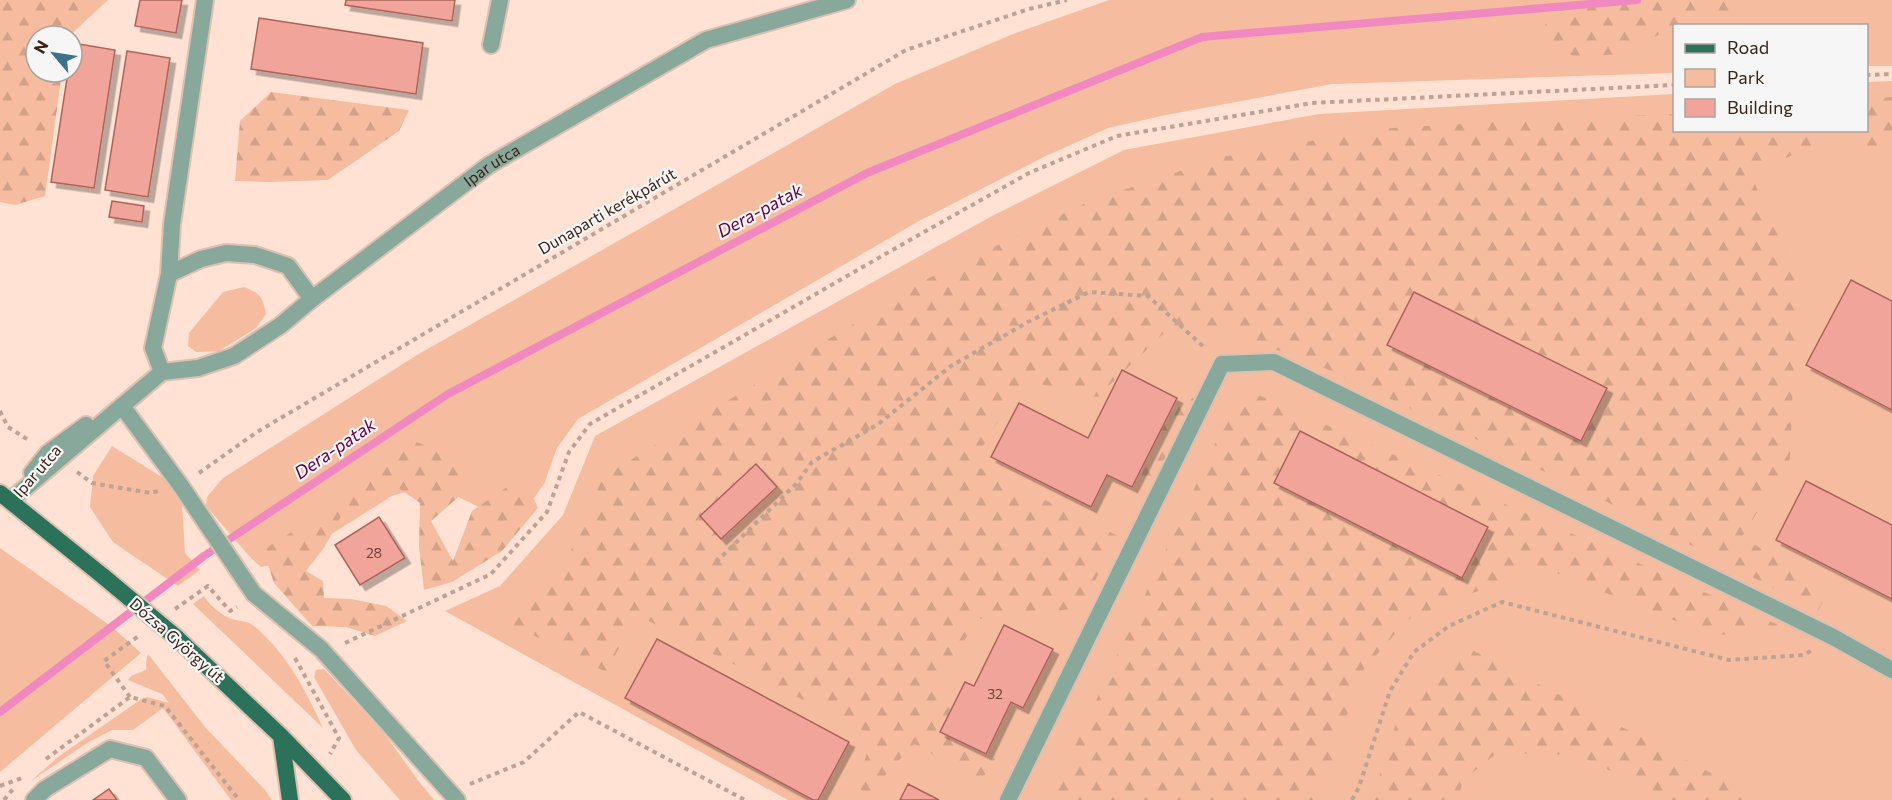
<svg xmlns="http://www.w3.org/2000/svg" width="1892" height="800" font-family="Commissioner,sans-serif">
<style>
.green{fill:#f5bc9f}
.forest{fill:url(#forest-firs)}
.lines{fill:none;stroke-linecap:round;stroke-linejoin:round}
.stream{stroke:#f188bf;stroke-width:8}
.building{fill:#f1a499;stroke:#ab645b;stroke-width:1.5;filter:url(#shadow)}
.service-casing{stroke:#dcc0b2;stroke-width:20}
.minor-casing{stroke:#dcc0b2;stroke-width:20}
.primary-casing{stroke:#dcc0b2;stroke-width:20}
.path{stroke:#bea294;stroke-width:4;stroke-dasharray:4.5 4.5;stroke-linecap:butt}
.service{stroke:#87a89b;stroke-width:16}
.minor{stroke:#87a89b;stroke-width:16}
.primary{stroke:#2c725b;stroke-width:16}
.primary-bridge-casing{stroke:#dcc0b2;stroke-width:20;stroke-linecap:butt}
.primary-bridge{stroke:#2c725b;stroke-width:16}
.labels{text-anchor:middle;stroke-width:4.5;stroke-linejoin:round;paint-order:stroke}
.number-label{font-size:14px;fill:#6a4336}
.street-label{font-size:16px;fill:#3d2315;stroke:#f6f6f6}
.water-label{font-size:18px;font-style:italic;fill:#620041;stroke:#f6f6f6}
</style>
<defs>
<pattern id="forest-firs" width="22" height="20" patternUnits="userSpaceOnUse" patternTransform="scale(1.5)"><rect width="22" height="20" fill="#f5bc9f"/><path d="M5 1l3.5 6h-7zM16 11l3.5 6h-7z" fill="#d3a188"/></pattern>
<filter id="shadow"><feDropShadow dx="5.5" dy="5.5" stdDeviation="0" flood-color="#0004"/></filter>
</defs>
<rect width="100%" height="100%" fill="#ffe2d4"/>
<!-- green -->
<path class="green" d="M1109 0H1892V66H1867L1866 26H1674V73L1332 84 1166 115 1108 128 1046 156 919 221 578 419 557 448 544 484 526 509 507 521 432 484 392 496 287 562 261 567 251 558 206 506 207 497 223 478 417 355 895 84 1013 34Z
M1892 81V800H788L445 611 500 586 563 515 595 436 992 216 1124 150 1319 114 1674 94V130H1866L1867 82Z
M244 287C261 294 262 296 266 314L256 328 219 351 196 352 188 346 189 333 223 292Z
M112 446 165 479 182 505 185 553 200 570 178 586 113 542 90 507 93 476Z
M0 548 112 627 141 653 0 772Z
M204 596C210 606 221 615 232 619 239 621 248 621 254 626 287 654 305 689 323 728L193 604Z
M148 654 205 727 265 790 272 800H231L163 708 133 730H112L87 743 31 781 58 757 140 700 147 697 169 703 162 694 128 680 131 676C155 666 142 675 148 654Z
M324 669 383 732 420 783 434 800H400L356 750 314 677 316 670Z"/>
<!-- forest -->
<path class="forest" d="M0 0H108L69 36H36V72H62L45 196 15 205 0 202Z
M1568 0H1739L1744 9 1686 21 1620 54 1576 57 1533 38Z
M271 92 409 110 399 131 328 180 269 182 235 181 240 121Z
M1892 97V144L1878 169 1842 131 1866 130 1867 99Z
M1674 114V130L1842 131 1751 175 1797 278 1790 458 1742 537 1829 590 1818 611 1588 492 1316 364 1215 327 1163 334 1097 397 1023 380 972 464 1118 536 1081 608 978 619 934 688 995 759 981 781 914 744 869 793 857 788 872 735 637 615 606 672 511 624 562 571 603 477 927 279 1088 202 1222 157 1377 129 1526 120Z
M1254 393 1783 627 1713 636 1539 566 1407 620 1360 674 1332 763 1313 800H1050L1233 405Z
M1193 398 1210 418 1185 452 1172 489 1146 488 1124 467 1149 405Z
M414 441 466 463 463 493 431 521 453 561 472 511 510 485 529 488 538 508 502 551 452 582 424 590 419 546 420 503 397 487 340 518 324 548 306 571 323 581 324 598 351 599 386 606 407 621 375 636 346 627 312 626 274 583 263 550 352 494 368 472Z
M1472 650 1764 800H1670L1578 755 1497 753 1463 780 1458 800H1372L1399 714 1435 667Z"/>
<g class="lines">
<!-- stream -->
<path class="stream" d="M0 712 204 556 448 394 867 173 1202 37 1637 0"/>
</g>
<!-- building -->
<path class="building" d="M140 0H182L176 33 135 26Z
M346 0H455L452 21 345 5Z
M259 18 423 43 416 94 251 69Z
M73 43 115 50 94 188 51 182 68 72H72Z
M127 51 170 58 148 197 105 190Z
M112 201 144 206 142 222 109 217Z
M1851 280 1892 301V410L1806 365Z
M1414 292 1607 388 1581 441 1387 345Z
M1122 370 1177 398 1132 487 1107 475 1091 507 991 457 1019 403 1088 438Z
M1300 431 1488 527 1462 578 1274 483Z
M756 464 777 487 721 539 700 516Z
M1806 481 1892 525V599L1776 540Z
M379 517 405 558 360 585 335 545Z
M1004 625 1053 649 1023 708 1011 702 986 754 940 732 965 682 974 686Z
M657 639 849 742 818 800H813L625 698Z
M908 784 939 800H900Z
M109 789 117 800H93Z"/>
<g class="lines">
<defs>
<g id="service">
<path d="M491 45 500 0"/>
<path d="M169 274 172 224 205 0"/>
<path id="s1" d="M312 299 489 165 706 40 847 0"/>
<path d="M122 406 181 486 254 594 321 649 457 800"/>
<path d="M34 800 45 789 110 749 146 758 178 800"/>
<path d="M1008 800 1222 364 1274 362 1833 637 1892 670"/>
</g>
<path id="minor" d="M32 473 48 453 86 425
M11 500 162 372 198 368 234 356 281 325 312 299 288 266 255 255 226 253 201 259 169 274 153 348 162 372"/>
<path id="primary" d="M0 493 104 577
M177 638 281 736 343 800
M281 736 290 800"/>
</defs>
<!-- service casing -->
<use href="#service" class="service-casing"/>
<!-- minor casing -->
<use href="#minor" class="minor-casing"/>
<!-- primary casing -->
<use href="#primary" class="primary-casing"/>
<!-- path -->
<path class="path" d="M1866 75 1892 74
M0 411 8 427 30 441
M77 472 92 483 151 493 158 491
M199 473 257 432 906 50 1029 9 1067 0
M716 562 796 484 812 462 877 425 951 366 1028 322 1089 292 1148 296 1206 349
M175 609 208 586 230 611 237 607
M345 643 491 574 547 512 569 452 590 424 908 241 1029 173 1117 136 1312 103 1674 85
M295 658 339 738 330 754
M130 697 104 661 140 635
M46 759 130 697 165 706 239 800
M470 784 524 762 579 712 745 800
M0 786 22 778
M4 800 14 788
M1352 800 1359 787 1390 691 1414 652 1449 626 1502 602 1729 660 1804 655 1812 650"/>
<!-- service -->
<use href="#service" class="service"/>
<!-- minor -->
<use href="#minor" class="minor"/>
<!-- primary -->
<use href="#primary" class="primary"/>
<defs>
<path id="primary-bridge" d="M104 577 177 638"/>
</defs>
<!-- primary-bridge casing -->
<use href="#primary-bridge" class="primary-bridge-casing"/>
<!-- primary-bridge -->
<use href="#primary-bridge" class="primary-bridge"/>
</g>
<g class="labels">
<!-- number labels -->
<g class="number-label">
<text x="374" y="558">28</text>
<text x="995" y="699">32</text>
</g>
<!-- street labels -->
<g class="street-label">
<text dy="6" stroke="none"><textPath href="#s1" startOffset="224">Ipar utca</textPath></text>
<text transform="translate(607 211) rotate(-30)" y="6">Dunaparti kerékpárút</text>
<text transform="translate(37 471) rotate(-49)" y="6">Ipar utca</text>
<text transform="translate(177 640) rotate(41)" y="6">Dózsa György út</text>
</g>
<!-- water labels -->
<g class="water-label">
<text transform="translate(760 211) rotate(-28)" y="6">Dera-patak</text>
<text transform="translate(335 449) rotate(-34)" y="6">Dera-patak</text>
</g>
</g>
<!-- legend -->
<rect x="1673" y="24" width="195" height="108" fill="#f6f6f6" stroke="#aca29c" stroke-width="1.5"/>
<rect x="1685" y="44" width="30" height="9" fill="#2c725b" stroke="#aca29c" stroke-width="1.5"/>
<text x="1727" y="54" font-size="18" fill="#3d2315">Road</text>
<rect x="1685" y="69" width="30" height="18" fill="#f5bc9f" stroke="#aca29c" stroke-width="1.5"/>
<text x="1727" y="84" font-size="18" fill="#3d2315">Park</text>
<rect x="1685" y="99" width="30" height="18" fill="#f1a499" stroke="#aca29c" stroke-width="1.5"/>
<text x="1727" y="114" font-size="18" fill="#3d2315">Building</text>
<!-- north arrow -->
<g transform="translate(54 54) rotate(299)"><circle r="28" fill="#f6f6f6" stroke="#aca29c" stroke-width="1.5"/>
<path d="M0-4.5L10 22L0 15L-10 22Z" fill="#38738b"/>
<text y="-9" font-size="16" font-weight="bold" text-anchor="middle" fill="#3d2315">N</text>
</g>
</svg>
